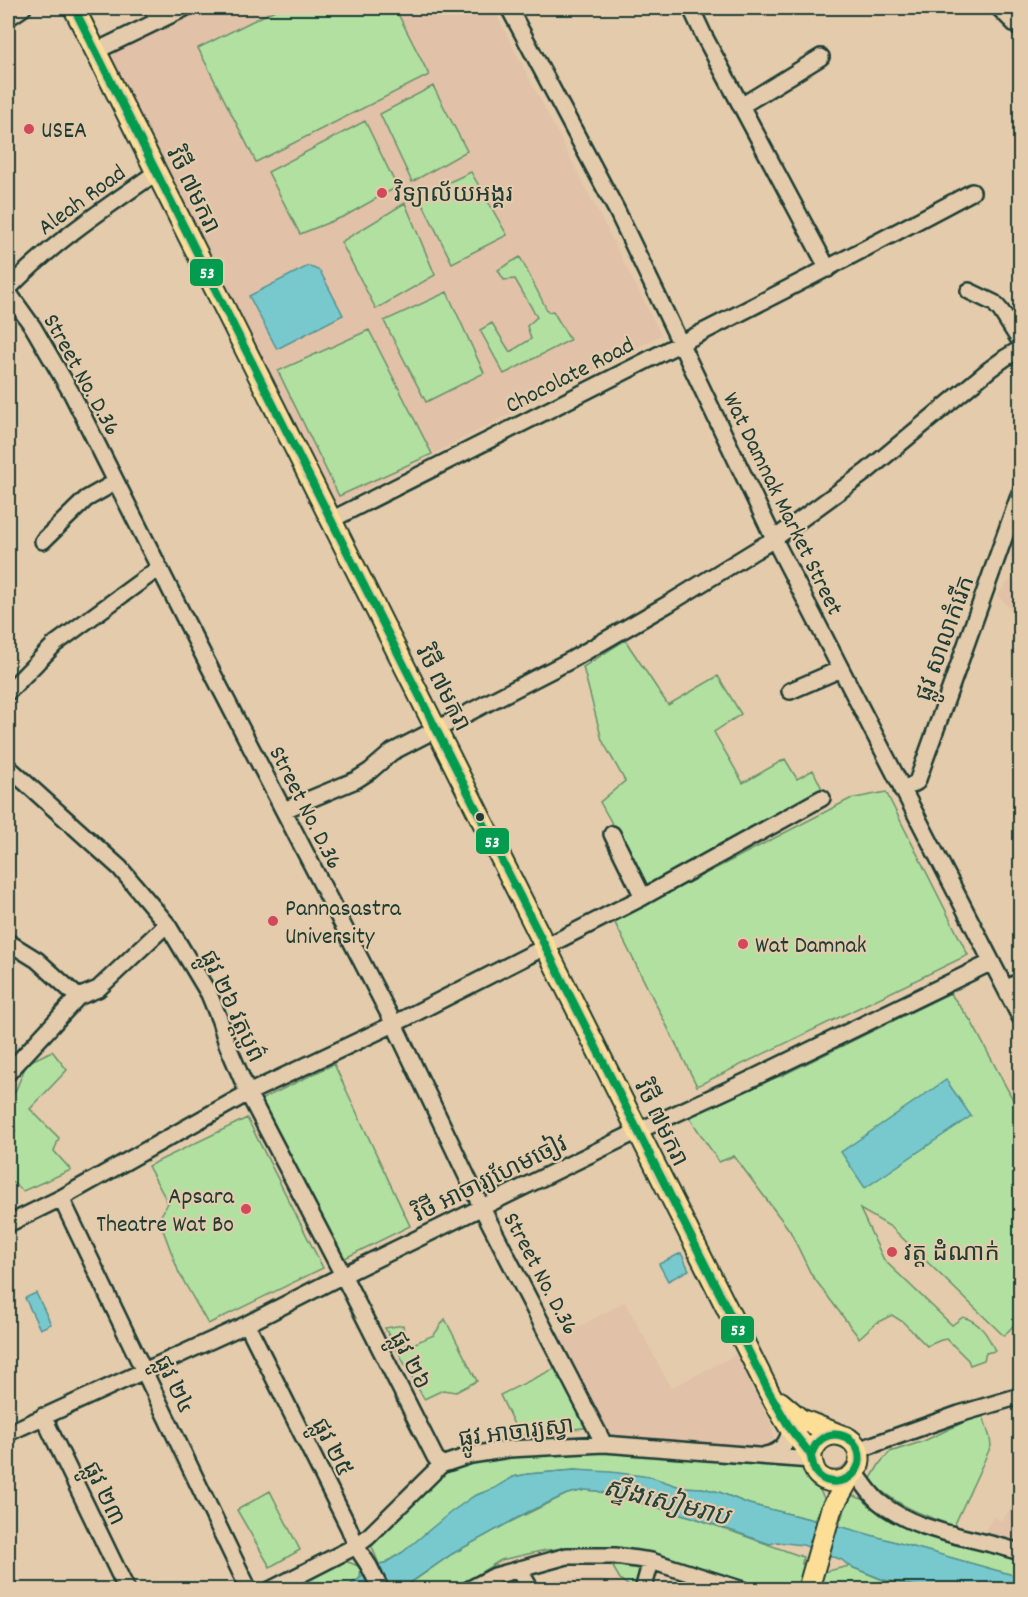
<svg xmlns="http://www.w3.org/2000/svg" width="1028" height="1597" font-family="Dekko,'Noto Sans Khmer',sans-serif">
<style>
.built{fill:#e1c1a7}
.green{fill:#b1e0a0;stroke:#688e6a;stroke-width:1.5}
.water{fill:#78c9ce;stroke:#549190;stroke-width:1.5}
.lines{fill:none;stroke-linecap:round;stroke-linejoin:round}
.minor-casing{stroke:#1f3d34;stroke-width:20}
.major-casing{stroke:#1f3d34;stroke-width:24}
.minor{stroke:#e3cbab;stroke-width:15}
.major{stroke:#fdde96;stroke-width:20}
.bus-1-casing{stroke:#e3cbab;stroke-width:12}
.bus-1{stroke:#039c4e;stroke-width:8}
.poi-dot{fill:#d1495b;stroke:#e3cbab;stroke-width:2}
.bus-dot{fill:#1f3d34;stroke:#e3cbab;stroke-width:2}
.labels{text-anchor:middle;stroke-width:4.5;stroke-linejoin:round;paint-order:stroke}
.poi-label{font-size:24px;fill:#1f3d34;stroke:#e3cbab;text-anchor:start}
.street-label{font-size:24px;fill:#1f3d34;stroke:#e3cbab}
.water-label{font-size:26px;font-style:italic;fill:#23443c;stroke:#e3cbab}
.line-badge{stroke:#e3cbab;stroke-width:2}
.badge-label{font-size:16px;text-anchor:middle;font-weight:bold;fill:#fff}
</style>
<rect width="100%" height="100%" fill="#e3cbab"/>
<filter id="ink" filterUnits="userSpaceOnUse"><feTurbulence type="fractalNoise" baseFrequency=".0167" numOctaves="2"/><feDisplacementMap in="SourceGraphic" scale="12" xChannelSelector="R" yChannelSelector="G"/><feConvolveMatrix kernelMatrix="1 2 1 2 8 2 1 2 1" color-interpolation-filters="sRGB"/></filter>
<g filter="url(#ink)">
<!-- built -->
<path class="built" d="M193 8H493L661 335 335 505 104 52Z
M1011 579 1020 588V618L997 595Z
M625 1302 671 1388 736 1355 767 1415 773 1429V1441L766 1447 610 1439 558 1338Z
M1020 1495V1554L979 1540 994 1517 1002 1521Z
M556 1579H599L635 1590H540L539 1587Z"/>
<!-- green -->
<path class="green" d="M279 8H395L429 75 256 162 198 48Z
M433 86 467 151 412 182 380 114Z
M365 121 397 187 345 216 300 234 268 172Z
M471 172 507 235 452 263 419 196Z
M405 203 435 275 376 309 341 242Z
M520 257 548 312 553 311 570 340 504 374 480 330 492 323 510 352 531 339 527 326 537 317 515 279 504 280 498 270Z
M447 292 484 373 426 402 384 321Z
M369 330 432 454 339 496 278 371Z
M625 640 668 705 718 676 741 714 714 732 743 783 785 759 797 779 813 770 823 791 648 888 600 802 625 781 602 740 583 667Z
M886 792 968 955 697 1086 614 921 850 799Z
M950 993 971 1021 1020 1113V1318L1004 1336 891 1227 860 1209 884 1260 952 1325 963 1317C980 1322 988 1335 995 1351L986 1353 984 1360 970 1365 968 1360 947 1339 941 1340 927 1346 903 1322 892 1315 876 1323 859 1338 811 1274 790 1231 734 1156 719 1162 685 1111 783 1075Z
M52 1051 67 1070 30 1109 59 1138 54 1151 71 1170 23 1191 8 1179V1125L16 1131 8 1123V1102L15 1092 27 1063Z
M334 1064 410 1226 341 1260 260 1100Z
M247 1118 323 1268 208 1324 179 1273 159 1219 168 1203 148 1166Z
M445 1319 477 1381 456 1392 443 1390 424 1399 385 1328 403 1325 406 1347 434 1335Z
M560 1366 592 1427 519 1435 500 1395Z
M983 1416 990 1438 991 1446 954 1526C923 1515 892 1504 870 1480L880 1463 890 1452 924 1441 964 1422Z
M582 1450 792 1461 808 1469 824 1498 814 1520 749 1504 719 1492 702 1488 680 1487 652 1478 575 1470 528 1474 513 1477 495 1488 474 1496 403 1552 385 1563 379 1564 370 1542 436 1473 489 1455Z
M585 1490 597 1491 692 1517 803 1557 802 1564 811 1567 804 1580 793 1589H775L758 1586 711 1574 667 1556 595 1546 546 1550 501 1560 454 1589 401 1590 452 1554 504 1525 567 1494Z
M270 1491 300 1550 270 1567 237 1510Z
M851 1495 1020 1555V1577L838 1526Z
M348 1562 361 1567 360 1578 344 1589 281 1590 325 1566Z
M630 1562 648 1565 641 1589H630V1587L620 1579 613 1567Z
M849 1566 883 1580 930 1589 814 1590 818 1570 824 1572Z"/>
<!-- water -->
<path class="water" d="M308 266 320 271 343 315 277 349 249 296Z
M946 1080 971 1116 865 1188 841 1152Z
M681 1253 689 1270 668 1281 659 1264Z
M36 1293 51 1324 40 1329 25 1298Z
M575 1470 611 1472 651 1477 680 1487 702 1488 719 1492 749 1504 846 1528 1020 1577V1590L930 1589 884 1580 849 1566 842 1560 803 1545 777 1542 770 1544 692 1517 597 1491 585 1490 567 1494 528 1512 452 1554 401 1589 344 1590 379 1564 385 1563 403 1552 451 1512 474 1496 495 1488 513 1477 528 1474Z"/>
<g class="lines">
<defs>
<path id="minor" d="M152 8 159 21
M509 8 617 211 774 539 1020 1017
M691 8 704 36 828 269
M999 8 1020 29
M8 18 23 8
M96 51 185 8
M741 106 821 57
M8 289C52 243 105 208 157 172
M969 291 994 303 1001 311 1020 341
M8 292 33 327 72 394 198 645 394 1024 482 1208 604 1444
M331 520C545 411 761 305 972 192
M43 541 86 499 116 482
M790 691 841 669
M8 692 55 644 159 568
M8 767 120 868 167 924 209 994 220 1021 227 1044 248 1093 343 1275 435 1457 441 1465
M902 790 917 782 1020 493
M284 810 356 780 370 771 392 752 571 660 668 604 774 539 867 471 990 369 1005 358 1020 349
M612 834 643 897
M8 942 37 960 78 997
M1007 989 1020 981
M8 1073 78 997 98 989 167 924
M61 1198 249 1590
M8 1224 61 1198 248 1093 394 1024 643 897 822 798
M247 1324 349 1528 356 1546 369 1566 381 1590
M43 1416 127 1590
M8 1433 247 1324 343 1275 638 1131 747 1081 992 962
M858 1450 959 1414 1020 1396
M765 1455C781 1452 789 1443 790 1427
M855 1472C862 1481 869 1493 878 1501 916 1533 974 1537 1020 1552
M519 1569 531 1590
M8 1587V1590
M270 1590 356 1546 368 1537 441 1465 471 1455 509 1449 604 1444 811 1460
M468 1590 495 1576 567 1556H615L651 1561 743 1590
M643 1590 651 1561"/>
<path id="major" d="M74 8 769 1392C776 1404 783 1417 790 1428 796 1437 804 1445 810 1454 813 1461 812 1469 818 1475 831 1488 854 1481 859 1464 865 1434 820 1420 811 1456
M780 1402 800 1419 840 1435
M808 1590 831 1510 850 1477"/>
</defs>
<!-- minor casing -->
<use href="#minor" class="minor-casing"/>
<!-- major casing -->
<use href="#major" class="major-casing"/>
<!-- minor -->
<use href="#minor" class="minor"/>
<!-- major -->
<use href="#major" class="major"/>
<defs>
<path id="bus-1" d="M74 8 769 1392C776 1404 783 1417 790 1428 796 1437 804 1445 810 1454 813 1461 812 1469 818 1475 831 1488 854 1481 859 1464 865 1434 820 1420 811 1456"/>
</defs>
<!-- bus-1 casing -->
<use href="#bus-1" class="bus-1-casing"/>
<!-- bus-1 -->
<use href="#bus-1" class="bus-1"/>
</g>
</g>
<!-- markers -->
<g class="poi-dot">
<circle cx="29" cy="129" r="6"/>
<circle cx="382" cy="193" r="6"/>
<circle cx="273" cy="921" r="6"/>
<circle cx="743" cy="944" r="6"/>
<circle cx="246" cy="1209" r="6"/>
<circle cx="892" cy="1252" r="6"/>
</g>
<circle class="bus-dot" cx="480" cy="817" r="5"/>
<g class="labels">
<!-- poi labels -->
<g class="poi-label">
<text x="41" y="137">USEA</text>
<text x="394" y="201">វិទ្យាល័យអង្គរ</text>
<text x="285" y="915">Pannasastra<tspan x="285" dy="28">University</tspan></text>
<text x="755" y="952">Wat Damnak</text>
<text x="234" y="1203" text-anchor="end">Apsara<tspan x="234" dy="28">Theatre Wat Bo</tspan></text>
<text x="904" y="1260">វត្ត ដំំណាក់</text>
</g>
<!-- street labels -->
<g class="street-label">
<text transform="translate(194 190) rotate(64)" y="8">វិថី ៧មករា</text>
<text transform="translate(81 199) rotate(-36)" y="8">Aleah Road</text>
<text transform="translate(83 374) rotate(61)" y="8">Street No. D.36</text>
<text transform="translate(569 374) rotate(-27)" y="8">Chocolate Road</text>
<text transform="translate(784 503) rotate(64)" y="8">Wat Damnak Market Street</text>
<text transform="translate(944 638) rotate(-70)" y="8">ផ្លូវ សាលាកំរើក</text>
<text transform="translate(444 688) rotate(63)" y="8">វិថី ៧មករា</text>
<text transform="translate(307 807) rotate(63)" y="8">Street No. D.36</text>
<text transform="translate(233 1006) rotate(65)" y="8">ផ្លូវ ២៦ វត្តបូព៌</text>
<text transform="translate(662 1123) rotate(64)" y="8">វិថី ៧មករា</text>
<text transform="translate(490 1178) rotate(-26)" y="8">វិថី អាចារ្យហែមចៀវ</text>
<text transform="translate(542 1273) rotate(62)" y="8">Street No. D.36</text>
<text transform="translate(411 1360) rotate(63)" y="8">ផ្លូវ ២៦</text>
<text transform="translate(175 1384) rotate(64)" y="8">ផ្លូវ ២៤</text>
<text transform="translate(516 1431) rotate(-7)" y="8">ផ្លូវ អាចារ្យស្វា</text>
<text transform="translate(333 1447) rotate(63)" y="8">ផ្លូវ ២៥</text>
<text transform="translate(105 1493) rotate(64)" y="8">ផ្លូវ ២៣</text>
</g>
<!-- water labels -->
<g class="water-label">
<text transform="translate(667 1501) rotate(14)" y="9">ស្ទឹងសៀមរាប</text>
</g>
</g>
<g class="line-badge">
<rect x="189" y="258" width="35" height="29" rx="6" fill="#039c4e"/>
<rect x="475" y="827" width="35" height="28" rx="6" fill="#039c4e"/>
<rect x="720" y="1315" width="35" height="29" rx="6" fill="#039c4e"/>
</g>
<g class="badge-label">
<text x="207" y="278">53</text>
<text x="492" y="847">53</text>
<text x="738" y="1335">53</text>
</g>
<!-- margin -->
<rect width="1028" height="1597" fill="none" stroke="#e3cbab" stroke-width="30"/>
<rect x="15" y="15" width="998" height="1567" fill="none" stroke="#1f3d34" stroke-width="2" filter="url(#ink)"/>
</svg>
